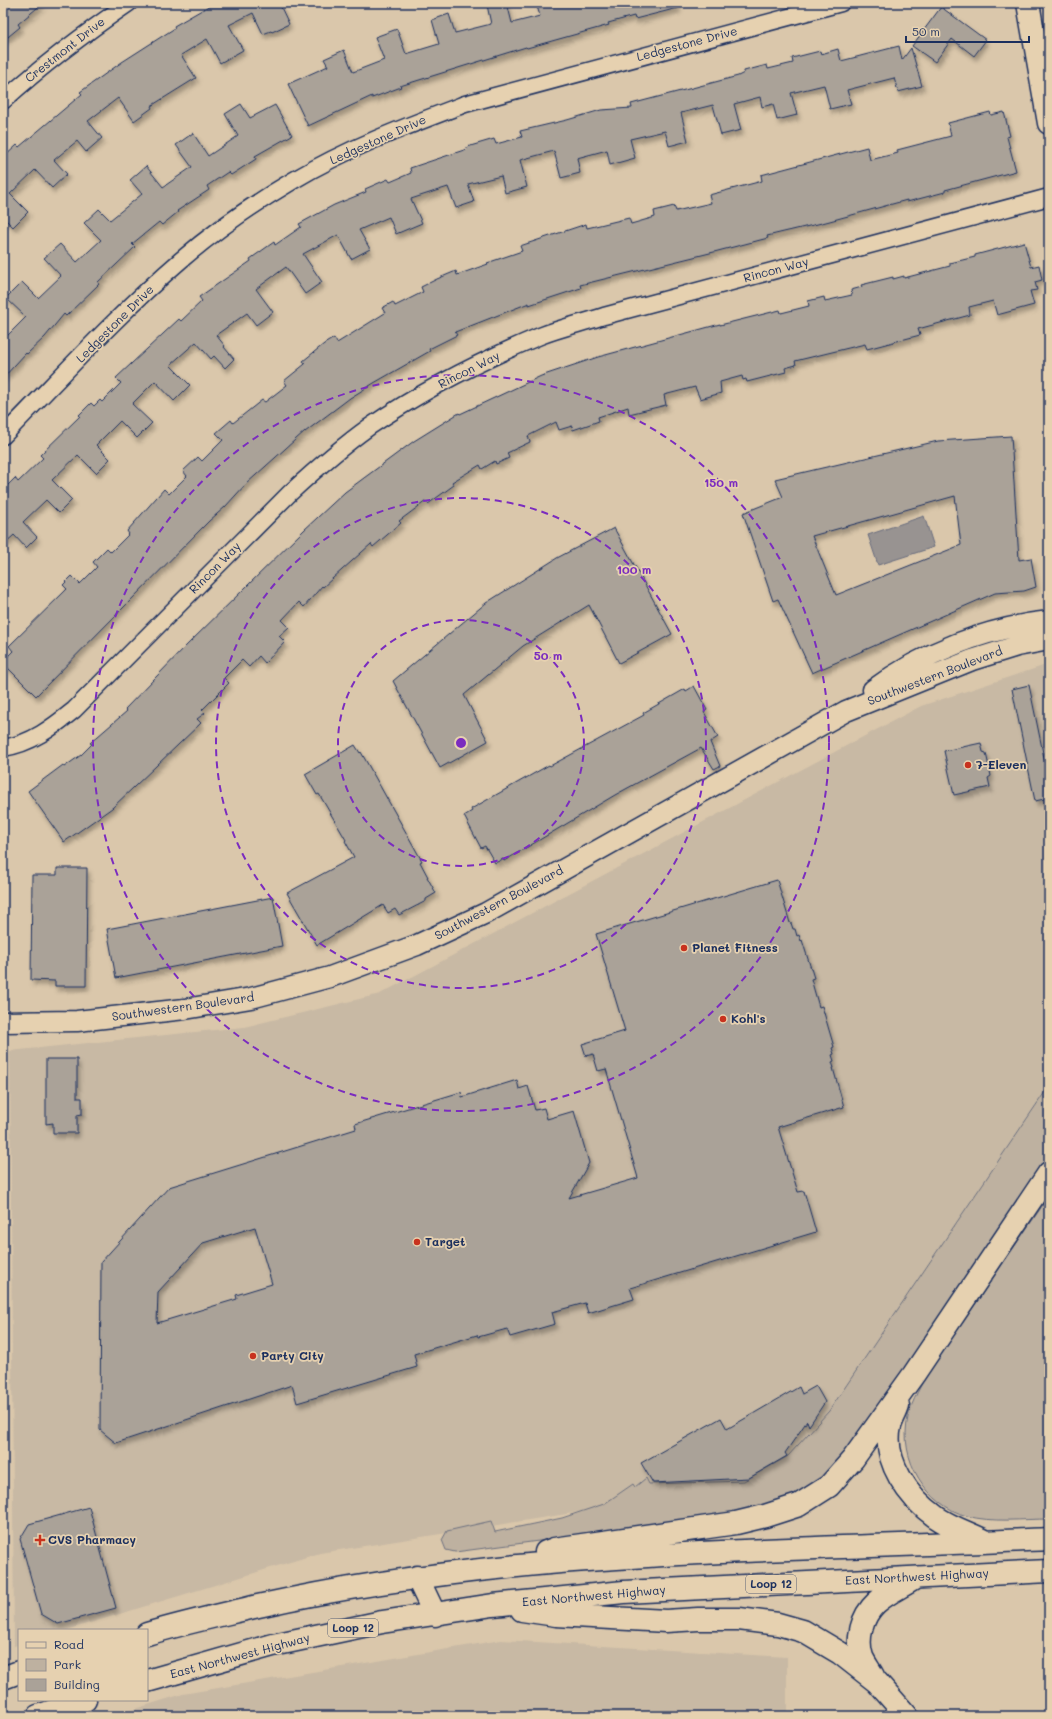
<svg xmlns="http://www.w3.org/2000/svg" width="1052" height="1719" font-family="Mali,sans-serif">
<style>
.built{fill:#c8b9a4}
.green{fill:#beb1a0;stroke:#6c707f}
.water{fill:#989391;stroke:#666b7d}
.building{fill:#aaa298;stroke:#1b2f5e;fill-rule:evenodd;filter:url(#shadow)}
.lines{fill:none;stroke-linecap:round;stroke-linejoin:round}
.minor-casing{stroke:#1b2f5e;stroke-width:19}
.tertiary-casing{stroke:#1b2f5e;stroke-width:23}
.secondary-casing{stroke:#1b2f5e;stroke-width:25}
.primary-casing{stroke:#1b2f5e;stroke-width:25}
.minor{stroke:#e6d1b0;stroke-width:16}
.tertiary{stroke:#e6d1b0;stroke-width:20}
.secondary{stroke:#e6d1b0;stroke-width:22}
.primary{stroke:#e6d1b0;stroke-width:22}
.ring{fill:none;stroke:#7b2cbf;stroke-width:2;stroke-dasharray:7 5}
.poi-dot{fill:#c8321e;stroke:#e6d1b0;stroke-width:1.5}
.labels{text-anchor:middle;stroke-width:3.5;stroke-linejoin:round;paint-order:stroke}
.shield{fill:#e6d1b0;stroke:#586077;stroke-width:1}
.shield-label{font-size:11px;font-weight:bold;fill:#1b2f5e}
.street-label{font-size:12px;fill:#1b2f5e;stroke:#e6d1b0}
.poi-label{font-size:12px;font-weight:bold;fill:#1b2f5e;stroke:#e6d1b0;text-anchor:start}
.centre{fill:#7b2cbf;stroke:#e6d1b0;stroke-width:2}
.ring-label{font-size:12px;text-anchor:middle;font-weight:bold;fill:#7b2cbf;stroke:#e6d1b0;stroke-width:3.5;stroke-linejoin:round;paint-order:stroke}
</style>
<defs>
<filter id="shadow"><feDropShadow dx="2.5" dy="4.5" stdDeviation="2" flood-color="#0004"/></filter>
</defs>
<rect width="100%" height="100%" fill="#dac7ab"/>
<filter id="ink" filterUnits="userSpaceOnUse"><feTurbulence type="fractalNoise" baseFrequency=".025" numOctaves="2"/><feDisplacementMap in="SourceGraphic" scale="8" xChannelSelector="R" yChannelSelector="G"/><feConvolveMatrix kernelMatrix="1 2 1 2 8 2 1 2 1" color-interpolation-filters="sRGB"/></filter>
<g filter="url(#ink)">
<!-- built -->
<path class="built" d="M1049 664V1086L829 1411 788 1456 738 1487 320 1553 67 1630H19V1645L14 1646 10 1051 244 1027 380 994 921 706Z
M501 1640 787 1657V1716H112L183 1694Z"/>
<!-- green -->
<path class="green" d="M1049 1086V1162L864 1434 813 1487 759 1512 455 1552 446 1550 442 1540 447 1531 491 1521 495 1532 562 1518 604 1504 633 1484 635 1487 646 1478 649 1484 744 1481 788 1456 829 1411Z
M1049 1196V1519C1024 1519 991 1523 967 1516 927 1505 898 1460 908 1417 916 1385 945 1348 964 1321 992 1279 1021 1237 1049 1196Z"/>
<!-- water -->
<path class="water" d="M924 516 934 547 878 565 868 535Z"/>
<!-- building -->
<path class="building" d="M3 3H43L18 24 20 27 3 41Z
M214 3H279L289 24 272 32 271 31 263 34 253 13 229 25 243 50 220 63 207 39 181 55 196 78 151 106 152 108 134 121 118 98 88 121 102 138 86 152 77 141 54 160 67 174 52 188 35 170 10 194 28 212 13 227 3 217V158L17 145 19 147 82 94 80 92 122 62 175 28 174 26Z
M496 3H507L512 23 540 16 536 3H677L678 8 635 19 634 16 608 23 609 25 527 48 526 47 400 86 401 87 372 98V96L308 126 288 84 328 66 324 59 344 50 353 72 384 60 375 37 397 29 406 54 439 44 432 20 449 14 455 33 491 24 487 5Z
M941 7 986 40 974 56 952 39 935 62 912 46Z
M899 46 902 60 911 48 922 86 898 92 894 78 847 90 851 104 830 109 824 85 791 93 797 115 777 120 773 104 762 107 760 97 734 104 741 130 721 135 713 105 681 113 688 141 669 146 665 131 630 139 635 158 610 165 607 150 577 158 580 173 561 178 554 151 520 160 527 187 505 193 501 176 468 184 474 202 456 208 448 187 411 199 422 223 396 234 389 217 359 230 370 249 351 259 338 235 303 254 322 282 305 294 286 267 256 289 273 312 256 325 247 313 216 335 225 346 224 347 234 359 225 368 214 356 211 359 196 342 170 365 190 385 174 401 155 381 132 404 152 423 137 438 120 421 96 445 110 459 96 473 78 455 52 480 72 500 59 513 46 500 23 522 37 537 26 548 14 535 3 545V490L15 478 18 482 43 458 40 455 80 416 79 415 91 403 94 406 100 400 102 402 121 383 116 378 179 319 181 321 202 301 199 297 251 261 250 259 274 242 275 245 301 227 299 224 334 205 366 192 365 189 388 179 390 182 411 173 410 168 467 149V147L494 139 496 144 522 137 520 131 567 120 601 110 632 108 631 104 738 76 744 73V71L767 65 768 69 793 63 792 58 820 51 821 54 838 49 841 61Z
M241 104 250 118 275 105 292 135 255 156 256 159 231 175 228 172 207 186 209 190 177 211 178 212 162 225 159 222 132 244 135 247 98 282 99 284 66 316 64 314 45 337 27 354 26 353 3 378V340L26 317 6 298 22 282 38 298 61 276 44 258 60 244 77 262 101 240 84 223 99 209 110 220 142 194 130 180 146 166 163 187 192 167 176 145 193 133 208 156 238 136 225 114Z
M990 112 991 115 1004 112 1010 136 1007 137 1016 171 945 190V192L907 202V200L826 222 767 236 768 238 714 252 580 285 581 288 529 305V303L455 332 457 335 429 349 430 351 374 383 350 398 305 432V431L246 484 225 507 209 521 36 696 3 663V661L13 651 9 646 67 589 63 585 72 576 80 584 97 567 93 562 107 548 111 552 129 534 127 531 164 489 169 494 187 476 183 471 198 457 202 461 223 440 216 433 231 420 233 423 262 400 265 402 287 385 284 381 305 364 303 361 324 344 334 338 337 343 385 313 382 308 393 302 395 306 423 292 421 287 437 279 456 271 457 275 488 264 487 263 522 251 520 246 586 224 587 228 629 218 631 224 655 217 654 211 674 206 676 211 711 203 709 195 762 181 761 175 867 147 870 160 898 153 897 150 951 136 948 123Z
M1024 242 1031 267 1039 265 1042 280 1035 282 1037 290 1030 291 1034 305 997 315 993 301 969 307 970 315 918 329 920 335 867 349 865 344 795 361 796 365 785 368 786 372 747 382 746 379 743 380 742 376 720 382 721 393 700 399 695 387 664 395 666 405 629 414 628 407 598 417 599 421 573 430 572 426 559 430 556 422 528 436 530 442 507 453 509 458 496 464 495 461 482 469 480 465 452 482 454 485 428 504 426 501 399 521 401 523 373 547 371 544 323 587 322 586 304 607 299 602 282 620 289 627 279 636 285 642 265 663 259 656 249 667 242 660 224 678 229 683 202 710 205 713 197 719 201 723 112 808 64 842 28 791 63 765 64 767 81 755 92 744 90 743 127 711 125 709 186 646 304 530 345 492 414 441 459 413 460 414 541 376 598 357 720 324V325L780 310 781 313 809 306 808 301 824 297 825 301 852 295 851 290 862 287 861 285 893 277V279L904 276V278L950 266V263L975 257V255Z
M1011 436 1019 560 1031 558 1036 587 1024 591 995 593 812 673 778 599 773 601 743 513 783 497 775 479 938 441ZM955 496 961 545 836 595 812 536Z
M614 528 672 634 619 663 589 605 523 646 464 695 488 741 440 768 393 681 486 603 557 558Z
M1029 685 1049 782V798L1035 801 1012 689Z
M694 686 707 710 704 712 718 737 710 742 720 766 714 769 701 748 615 795 504 861 503 859 495 863 485 846 481 848 464 816 472 811 471 809 549 765 550 766 644 715 643 713 685 689 686 691Z
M981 743 983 752 986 753 991 776 988 778 990 787 954 795 944 751Z
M355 745 360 753 361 752 422 861 420 862 428 877H427L436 893 426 899V901L399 915 395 909 388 913 383 905 317 945 287 893 354 857 345 841 346 840 319 794 317 795 305 774Z
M57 868H87L86 986H55V981L31 980 32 875H57Z
M777 880 790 923H791L793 929H795L797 936 799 935 801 941 802 940 814 978 811 979 819 1007 822 1006 834 1047 832 1048 834 1054 832 1055 834 1061 832 1062 834 1068H833L844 1107 778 1127 798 1192 804 1191 816 1232 630 1288 634 1299 588 1313 585 1303 552 1312 555 1324 510 1337 507 1329 478 1337 477 1335 414 1354 417 1367 297 1403 292 1385 116 1443 100 1430 101 1262 169 1187 356 1129 355 1124 461 1092 462 1097 517 1080 519 1089 528 1086 535 1110 544 1108 547 1119 574 1111 589 1163 569 1198 638 1178 606 1069 598 1071 593 1054 586 1056 582 1044 625 1031 596 934ZM255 1227 272 1284 236 1295 237 1299 157 1323 158 1292 203 1243Z
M273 897 282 946 116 978 107 929Z
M46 1059H77V1098H82V1114L77 1115V1133H53V1123L46 1124Z
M816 1386 825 1402 809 1426 807 1421 785 1453 787 1456 749 1478 653 1483 641 1463 721 1418 727 1429 799 1387 802 1394Z
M89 1507 116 1608 58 1624 41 1614 20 1539 29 1524Z"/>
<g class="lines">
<defs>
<path id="minor" d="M3 101C43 65 85 33 129 3
M3 436C61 377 118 314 181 260 216 230 255 203 294 180 348 148 407 126 465 104L841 3
M3 748C31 744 53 727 74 710L290 493C315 470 341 447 369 427 422 391 480 361 540 336 560 328 583 323 604 316L1049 197"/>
<path id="tertiary" d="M873 690C923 652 987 628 1049 621
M3 1022 77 1021 185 1009 251 998 330 977 417 945 486 913 846 711 972 660 1017 646 1049 640"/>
<path id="secondary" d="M1028 3 1049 123"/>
<path id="primary" d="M898 1406C896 1413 892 1419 890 1426 882 1461 909 1498 936 1517 950 1527 969 1533 985 1541
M546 1552 554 1549 736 1523 765 1516 799 1505 829 1486 853 1459 914 1374 1049 1173
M417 1577 435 1615
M522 1610 556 1615 666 1621 698 1619H739L778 1624 803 1631 840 1653 877 1682 907 1716
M147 1634C183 1623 221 1615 258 1606 517 1548 785 1552 1049 1539
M873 1676C870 1670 865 1664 862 1657 856 1639 862 1616 876 1603 887 1593 903 1586 915 1578
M3 1678 19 1672
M147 1681 273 1645 382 1622 493 1605 624 1592 1049 1571
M38 1716 85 1700"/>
</defs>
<!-- minor casing -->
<use href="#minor" class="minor-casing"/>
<!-- tertiary casing -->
<use href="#tertiary" class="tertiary-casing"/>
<!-- secondary casing -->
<use href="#secondary" class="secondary-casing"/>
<!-- primary casing -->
<use href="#primary" class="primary-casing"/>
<!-- minor -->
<use href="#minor" class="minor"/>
<!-- tertiary -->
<use href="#tertiary" class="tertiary"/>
<!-- secondary -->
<use href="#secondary" class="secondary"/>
<!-- primary -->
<use href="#primary" class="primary"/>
</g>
</g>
<!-- distance rings -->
<g class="ring">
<circle cx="461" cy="743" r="123"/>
<circle cx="461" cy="743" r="245"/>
<circle cx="461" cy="743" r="368"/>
</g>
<!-- markers -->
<g class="poi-dot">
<circle cx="968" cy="765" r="4"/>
<circle cx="684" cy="948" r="4"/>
<circle cx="723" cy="1019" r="4"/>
<circle cx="417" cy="1242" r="4"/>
<circle cx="253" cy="1356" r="4"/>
<path d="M38 1534h4v4h4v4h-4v4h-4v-4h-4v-4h4z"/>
</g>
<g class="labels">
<!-- shield labels -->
<g class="shield">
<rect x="746" y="1575" width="50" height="18" rx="3"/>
<rect x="328" y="1619" width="50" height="18" rx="3"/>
</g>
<g class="shield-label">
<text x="771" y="1588">Loop 12</text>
<text x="353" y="1632">Loop 12</text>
</g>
<!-- street labels -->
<g class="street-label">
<text transform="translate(687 44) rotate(-15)" y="4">Ledgestone Drive</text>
<text transform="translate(65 50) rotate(-38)" y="4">Crestmont Drive</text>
<text transform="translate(378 140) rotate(-24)" y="4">Ledgestone Drive</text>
<text transform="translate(776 270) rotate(-15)" y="4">Rincon Way</text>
<text transform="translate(115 324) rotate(-45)" y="4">Ledgestone Drive</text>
<text transform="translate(469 370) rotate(-27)" y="4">Rincon Way</text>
<text transform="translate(215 568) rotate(-45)" y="4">Rincon Way</text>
<text transform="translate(935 676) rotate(-21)" y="4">Southwestern Boulevard</text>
<text transform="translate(499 903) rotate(-28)" y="4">Southwestern Boulevard</text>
<text transform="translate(183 1007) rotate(-8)" y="4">Southwestern Boulevard</text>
<text transform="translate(917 1577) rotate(-3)" y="4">East Northwest Highway</text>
<text transform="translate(594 1596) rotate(-5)" y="4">East Northwest Highway</text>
<text transform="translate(240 1656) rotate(-15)" y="4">East Northwest Highway</text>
</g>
<!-- poi labels -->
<g class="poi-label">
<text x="976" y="769">7-Eleven</text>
<text x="692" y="952">Planet Fitness</text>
<text x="731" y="1023">Kohl's</text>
<text x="425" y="1246">Target</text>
<text x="261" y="1360">Party City</text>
<text x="48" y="1544">CVS Pharmacy</text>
</g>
</g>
<circle cx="461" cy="743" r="6" class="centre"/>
<g class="ring-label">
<text x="721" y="487">150 m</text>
<text x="634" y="574">100 m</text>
<text x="548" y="660">50 m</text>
</g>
<!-- margin -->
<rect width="1052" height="1719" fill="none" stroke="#e6d1b0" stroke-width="16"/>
<rect x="8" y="8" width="1036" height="1703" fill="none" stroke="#1b2f5e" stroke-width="1.5" filter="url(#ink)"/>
<!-- legend -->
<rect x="18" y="1629" width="130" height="72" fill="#e6d1b0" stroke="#95908f"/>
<rect x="26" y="1642" width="20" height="6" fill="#e6d1b0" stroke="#95908f"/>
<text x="54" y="1649" font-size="12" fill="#1b2f5e">Road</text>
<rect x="26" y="1659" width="20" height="12" fill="#beb1a0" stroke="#95908f"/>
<text x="54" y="1669" font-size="12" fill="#1b2f5e">Park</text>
<rect x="26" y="1679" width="20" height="12" fill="#aaa298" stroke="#95908f"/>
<text x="54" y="1689" font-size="12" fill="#1b2f5e">Building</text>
<!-- scale -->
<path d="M906 36v6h123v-6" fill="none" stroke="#1b2f5e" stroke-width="2"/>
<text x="912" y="36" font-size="12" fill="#1b2f5e" stroke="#e6d1b0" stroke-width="3" paint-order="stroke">50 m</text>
</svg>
